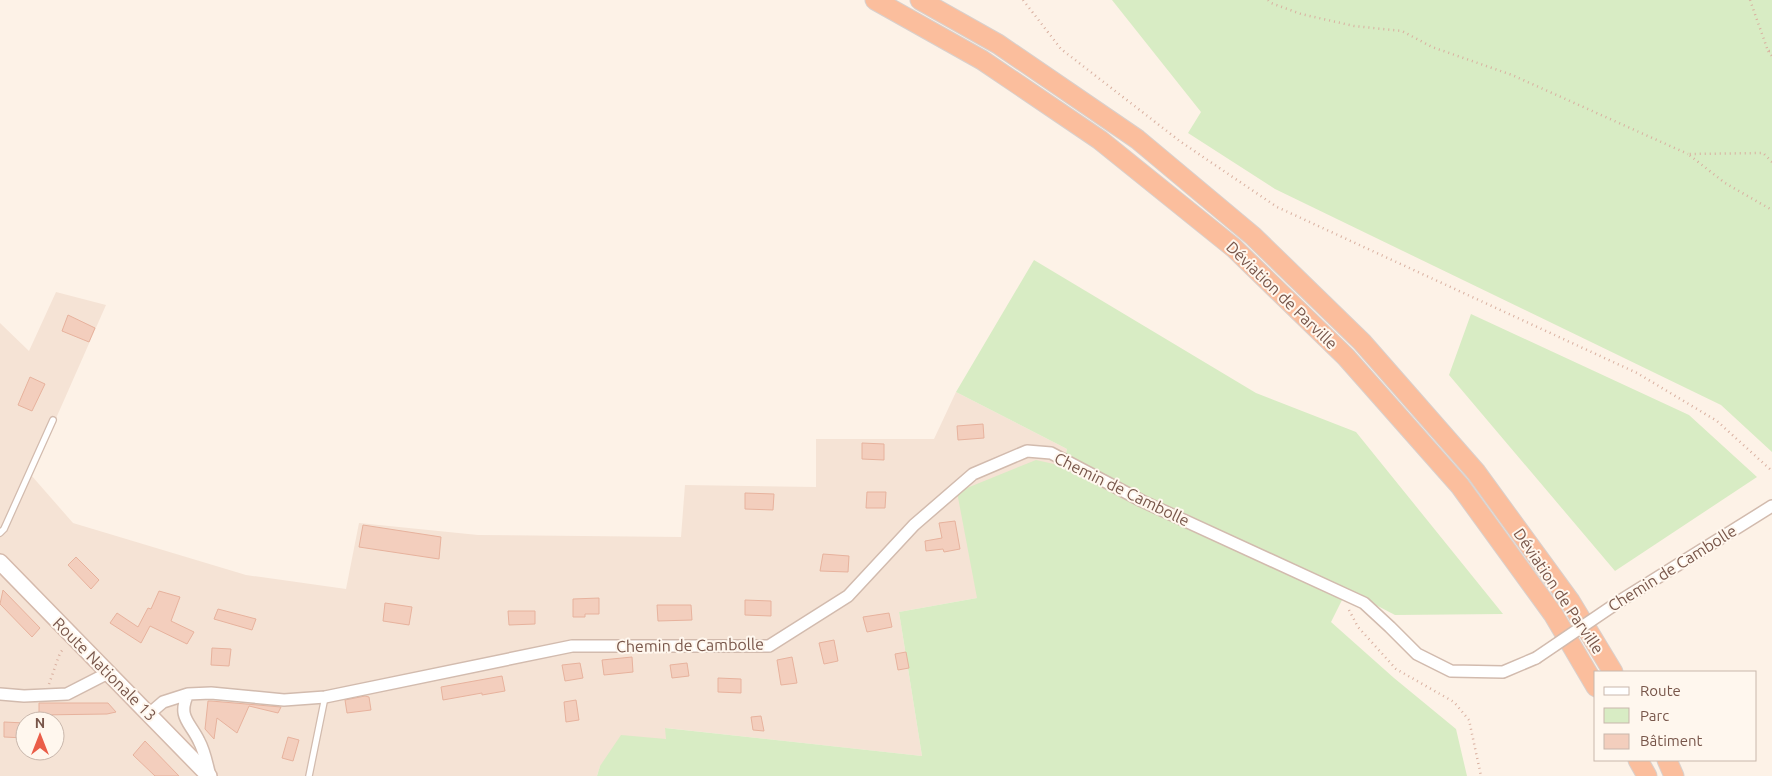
<svg xmlns="http://www.w3.org/2000/svg" width="1772" height="776" font-family="Ubuntu,sans-serif">
<style>
.residential{fill:#f5e3d5;fill-rule:evenodd}
.green{fill:#d8ecc4}
.building{fill:#f3cebd;stroke:#e7b29d}
.lines{fill:none;stroke-linecap:round;stroke-linejoin:round}
.service-casing{stroke:#d2bbae;stroke-width:8}
.minor-casing{stroke:#d2bbae;stroke-width:14}
.secondary-casing{stroke:#d5baac;stroke-width:18}
.trunk-casing{stroke:#d9d0cc;stroke-width:21}
.path{stroke:#d9b0a0;stroke-width:2.5;stroke-dasharray:1 4;stroke-linecap:butt}
.service{stroke:#fff;stroke-width:5.5}
.minor{stroke:#fff;stroke-width:11}
.secondary{stroke:#fff;stroke-width:15}
.trunk{stroke:#fbbe9d;stroke-width:19}
.minor-bridge-casing{stroke:#d2bbae;stroke-width:14;stroke-linecap:butt}
.minor-bridge{stroke:#fff;stroke-width:11}
.labels{text-anchor:middle;stroke-width:4;stroke-linejoin:round;paint-order:stroke}
.street-label{font-size:16px;fill:#78564a;stroke:#fff7ee}
</style>
<rect width="100%" height="100%" fill="#fdf2e7"/>
<!-- residential -->
<path class="residential" d="M56 292 106 305 31 475 73 523 246 575 346 589 359 523 478 535 681 537 685 485 816 487V439H934L956 392 1067 449 1063 466 977 598 899 612 922 756 666 728V739L600 766 597 776H0V323L29 351ZM25 721H55V751H25Z"/>
<!-- green -->
<path class="green" d="M1112 0H1772V452L1721 405 1275 189 1188 133 1201 112Z
M1034 260 1256 393 1356 432 1503 614 1395 615 1347 590 1331 622 1394 678 1456 729 1467 776H597L600 766 621 735 666 739 665 728 922 756 899 612 977 598 957 492 1036 460 1063 466 1067 449 956 392Z
M1471 314 1689 415 1757 477 1615 571 1449 375Z"/>
<!-- building -->
<path class="building" d="M68 315 95 328 89 342 62 331Z
M30 377 45 384 32 411 18 405Z
M983 424 984 438 958 440 957 426Z
M862 443 884 444V460L862 459Z
M867 492H886L885 508H866Z
M745 493 774 494 773 510 745 509Z
M955 521 960 549 944 552 943 549 926 551 925 541 942 538 939 523Z
M363 525 441 537 439 559 359 547Z
M823 554 849 556 848 572 820 571Z
M76 557 99 580 91 589 68 565Z
M3 590 40 628 32 637 0 604Z
M159 591 180 597 171 621 194 632 187 644 150 626 141 643 110 623 117 613 138 627 148 608 151 609Z
M599 598V614H585V617H573V599Z
M745 600 771 601V616L745 615Z
M385 603 412 607 409 625 383 621Z
M657 605H691L692 620 658 621Z
M218 609 256 619 252 630 214 619Z
M508 611H535V624L509 625Z
M889 613 892 627 867 632 863 617Z
M834 640 838 661 824 664 819 643Z
M212 648 231 649 229 666 211 665Z
M906 652 909 668 898 670 895 654Z
M632 657 633 672 604 675 602 660Z
M792 657 797 683 781 685 777 660Z
M580 663 583 678 565 681 562 665Z
M687 663 689 676 672 678 670 665Z
M502 676 505 691 482 695V693L443 700 441 687Z
M718 678 741 679V693L718 692Z
M365 696 369 697 371 710 347 713 345 700Z
M576 700 579 720 566 722 564 702Z
M208 701H211L281 707 278 713 249 706 237 733 217 718 214 739 205 729Z
M39 703H108L116 712 107 714 39 715Z
M761 716 764 731 753 730 751 717Z
M4 722 25 723V738L4 737Z
M288 737 299 740 293 761 282 758Z
M145 741 179 776H155L133 755Z"/>
<g class="lines">
<defs>
<path id="service" d="M0 533 4 529 53 420
M309 776 325 697"/>
<path id="minor" d="M1620 601 1772 506
M0 694 24 696 67 694 108 673
M188 694C177 717 190 722 199 741 205 752 207 765 210 776
M149 714 163 702 188 694 211 693 284 700 325 697 572 646H769L848 596 914 525 973 474 1027 451 1051 453 1142 501 1364 603 1390 627 1417 654 1451 671 1503 672 1536 658"/>
<path id="secondary" d="M0 562 209 776"/>
<path id="trunk" d="M875 0 982 60 1100 140 1234 248 1346 357 1460 486 1553 614 1596 687
M920 0 998 44 1137 139 1253 236 1362 342 1476 472 1570 601 1613 672
M1638 760 1647 776
M1667 760 1674 776"/>
</defs>
<!-- service casing -->
<use href="#service" class="service-casing"/>
<!-- minor casing -->
<use href="#minor" class="minor-casing"/>
<!-- secondary casing -->
<use href="#secondary" class="secondary-casing"/>
<!-- trunk casing -->
<use href="#trunk" class="trunk-casing"/>
<!-- path -->
<path class="path" d="M1023 0 1061 49 1181 142 1277 207 1637 373 1717 421 1772 471
M1268 0 1271 3 1301 14 1354 26 1402 31 1432 47 1512 75 1688 154
M1750 0 1768 51H1772
M1768 51 1772 56
M1772 162 1763 153 1688 154 1725 183 1772 210
M1349 610 1358 627 1396 669 1454 702 1469 720 1481 776
M49 684 60 653 64 648"/>
<!-- service -->
<use href="#service" class="service"/>
<!-- minor -->
<use href="#minor" class="minor"/>
<!-- secondary -->
<use href="#secondary" class="secondary"/>
<!-- trunk -->
<use href="#trunk" class="trunk"/>
<defs>
<path id="minor-bridge" d="M1536 658 1620 601"/>
</defs>
<!-- minor-bridge casing -->
<use href="#minor-bridge" class="minor-bridge-casing"/>
<!-- minor-bridge -->
<use href="#minor-bridge" class="minor-bridge"/>
</g>
<g class="labels">
<!-- street labels -->
<g class="street-label">
<text transform="translate(1282 295) rotate(44)" y="6">Déviation de Parville</text>
<text transform="translate(1122 489) rotate(26)" y="6">Chemin de Cambolle</text>
<text transform="translate(1672 568) rotate(-32)" y="6">Chemin de Cambolle</text>
<text transform="translate(1559 591) rotate(56)" y="6">Déviation de Parville</text>
<text transform="translate(690 645) rotate(-1)" y="6">Chemin de Cambolle</text>
<text transform="translate(105 669) rotate(45)" y="6">Route Nationale 13</text>
</g>
</g>
<!-- legend -->
<rect x="1594" y="671" width="162" height="90" fill="#fff7ee" stroke="#c9b7ac"/>
<rect x="1604" y="687" width="25" height="8" fill="#ffffff" stroke="#c9b7ac"/>
<text x="1640" y="696" font-size="15" fill="#78564a">Route</text>
<rect x="1604" y="708" width="25" height="15" fill="#d8ecc4" stroke="#c9b7ac"/>
<text x="1640" y="721" font-size="15" fill="#78564a">Parc</text>
<rect x="1604" y="734" width="25" height="15" fill="#f3cebd" stroke="#c9b7ac"/>
<text x="1640" y="746" font-size="15" fill="#78564a">Bâtiment</text>
<!-- north arrow -->
<g transform="translate(40 736)"><circle r="24" fill="#fff7ee" stroke="#c9b7ac"/>
<path d="M0-4L9 19L0 12L-9 19Z" fill="#ea5d48"/>
<text y="-8" font-size="14" font-weight="bold" text-anchor="middle" fill="#78564a">N</text>
</g>
</svg>
